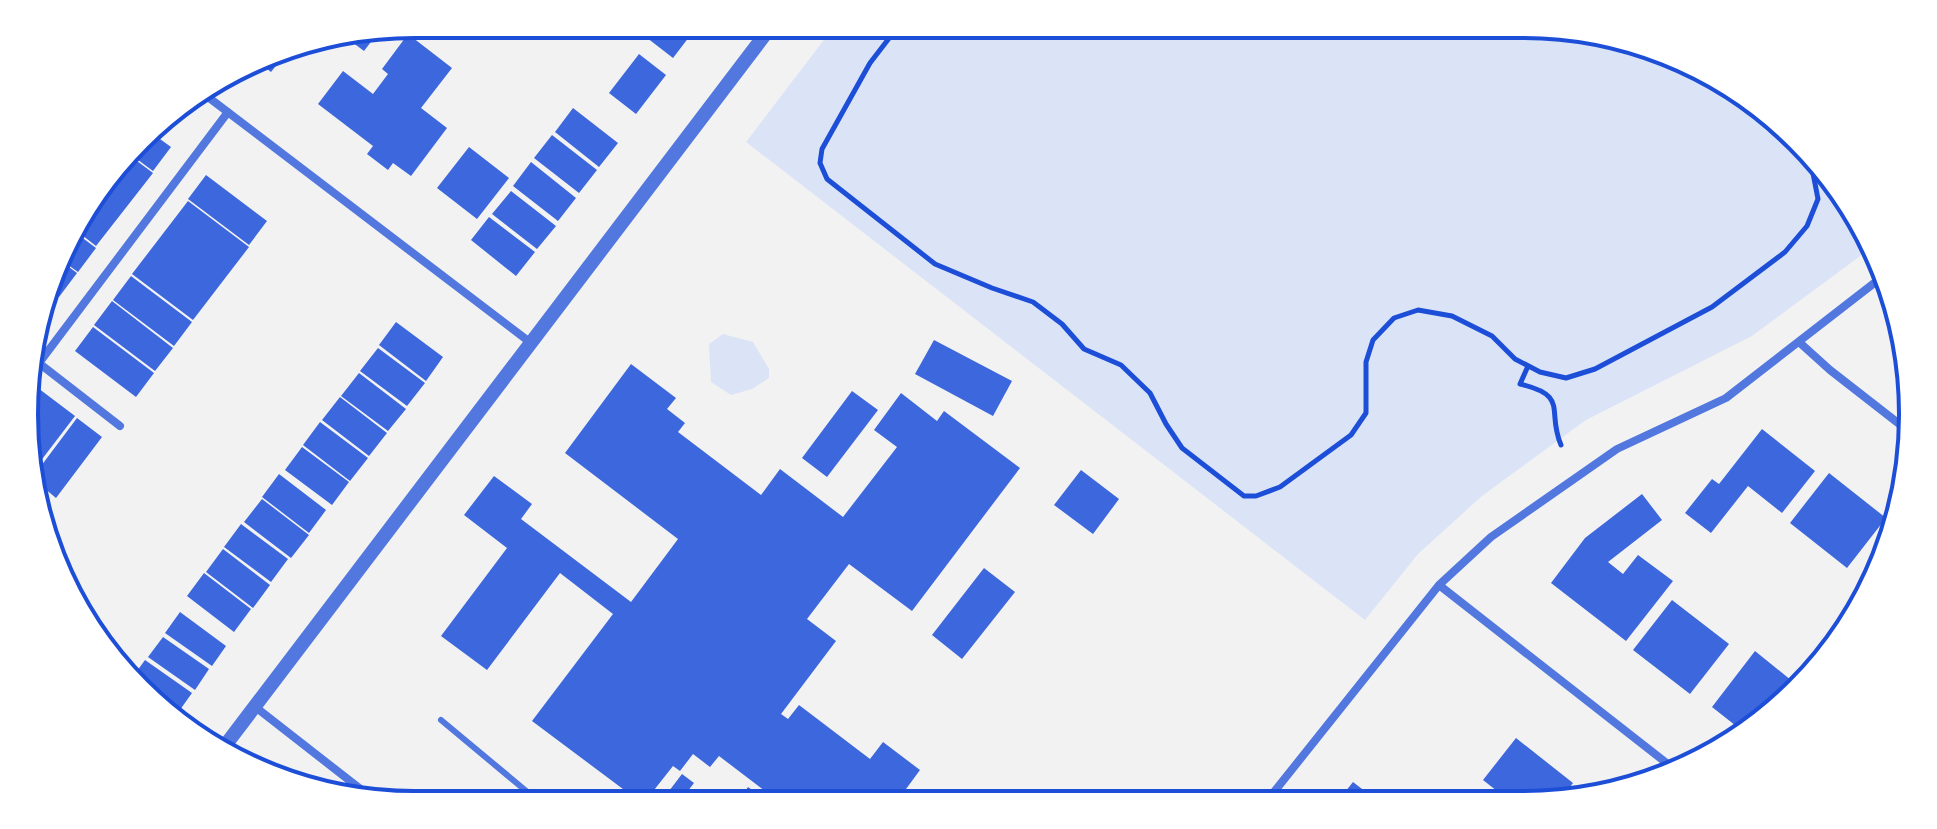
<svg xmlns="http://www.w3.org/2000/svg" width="1937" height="829" font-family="Jost,sans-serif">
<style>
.green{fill:#dbe4f7}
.building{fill:#3d67dc}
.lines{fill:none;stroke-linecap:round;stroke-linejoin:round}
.path{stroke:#1d4ed8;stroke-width:5}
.service{stroke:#5277de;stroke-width:6}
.minor{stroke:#5277de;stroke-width:8}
.tertiary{stroke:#5277de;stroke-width:14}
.rim{fill:none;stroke:#1d4ed8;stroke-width:4}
</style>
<rect width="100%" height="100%" fill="#f2f2f2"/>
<!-- green -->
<path class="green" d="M836 24H1523L1648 45 1780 121 1873 243 1867 251 1752 336 1586 420 1482 496 1418 554 1365 620 746 142Z
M723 334 753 342 769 369V378L752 389 731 395 711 382 709 344Z"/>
<!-- building -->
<path class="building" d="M650 24H699L673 58 642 34Z
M380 30 364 51 344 36Z
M408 34 452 68 421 108 447 128 411 176 393 163 388 170 367 154 373 146 318 104 343 71 373 94 388 74 382 69Z
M293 44 271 72 258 62 289 45Z
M639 54 666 75 636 114 609 93Z
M573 108 618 143 599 167 555 132Z
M149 131 171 147 153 171 130 154Z
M552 135 597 170 579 193 534 158Z
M469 147 509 178 477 219 437 188Z
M129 155 153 173 96 246 73 228 77 219Z
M531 162 576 198 558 221 513 186Z
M206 175 267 221 249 245 188 199Z
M511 191 556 226 537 249 492 214Z
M188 201 249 247 193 320 132 274Z
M489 217 535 252 516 276 471 240Z
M72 230 96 248 78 272 61 260Z
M61 261 77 273 59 297 50 290Z
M131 276 192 322 174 346 113 300Z
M49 292 58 299 37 327 36 326Z
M112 301 173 348 155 371 94 325Z
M396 322 443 357 426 381 379 345Z
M93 327 154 373 136 397 75 351Z
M934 340 1012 381 993 416 915 374Z
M378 348 425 383 407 406 360 371Z
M631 364 676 398 667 409 685 423 678 432 761 495 780 469 843 517 897 447 874 430 901 393 937 421 944 411 1020 468 912 611 849 564 807 619 836 641 781 714 788 719 799 705 870 759 883 742 920 770 895 804H782L719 756 710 767 693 754 680 771 673 766 643 804 532 721 613 614 560 573 487 670 441 636 507 548 464 515 494 476 532 504 521 519 631 602 678 539 565 453Z
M359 373 406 409 388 431 341 396Z
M30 382 75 416 30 475 27 466Z
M852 391 878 410 827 477 802 458Z
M340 397 387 433 369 456 322 420Z
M77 418 102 437 56 498 32 478Z
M320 422 368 458 350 481 303 445Z
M1762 429 1815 471 1782 513 1748 486 1711 533 1685 513 1712 479 1719 484Z
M302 447 349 482 332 505 285 470Z
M1081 470 1119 499 1093 534 1054 505Z
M1829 473 1886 518 1847 568 1790 523Z
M279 474 326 510 309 533 262 497Z
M1642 494 1662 520 1608 562 1623 574 1638 555 1673 581 1626 641 1551 583 1585 538Z
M262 499 309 535 291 558 244 522Z
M241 524 288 559 271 582 224 547Z
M1892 538V540L1873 578 1865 572Z
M223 549 270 585 253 608 206 572Z
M984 568 1015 592 962 659 932 635Z
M204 573 251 609 234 632 187 596Z
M1672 600 1729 644 1690 694 1633 650Z
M180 612 226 646 212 666 165 633Z
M163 637 209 669 195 690 148 657Z
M1755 651 1797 685 1761 724 1745 733 1712 707Z
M145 660 192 693 177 714 140 687 132 678Z
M1516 738 1573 783 1558 802H1511L1483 780Z
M682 774 694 783 681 800 669 791Z
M1353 782 1379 802H1337Z
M748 787 766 800 762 804H744L739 800Z"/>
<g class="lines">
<!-- path -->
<path class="path" d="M900 24 870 63 822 149 820 163 827 179 935 264 992 288 1033 302 1062 324 1084 349 1121 365 1150 393 1166 424 1182 448 1244 496H1256L1280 487 1351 435 1366 413V362L1373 340 1394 318 1418 310 1452 316 1492 336 1515 359 1540 372 1566 378 1595 369 1712 307 1785 252 1807 226 1818 199 1812 168 1753 114 1715 85 1679 62
M1528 366 1520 384C1570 396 1546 410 1561 445"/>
<!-- service -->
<path class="service" d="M441 720 543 805"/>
<!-- minor -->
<path class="minor" d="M204 94 531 343
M1799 342 1830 370 1907 430
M31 357 120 426
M39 363 228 112
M1439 585 1678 772
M254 706 372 798
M1266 802 1439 585 1491 537 1617 449 1726 398 1882 277"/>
<!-- tertiary -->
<path class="tertiary" d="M224 747 773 24"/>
</g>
<!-- crop -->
<path d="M0 0H1937V829H0ZM414 38H1523A376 376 0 0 1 1899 414V415A376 376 0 0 1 1523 791H414A376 376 0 0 1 38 415V414A376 376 0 0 1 414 38Z" fill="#fff" fill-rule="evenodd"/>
<path class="rim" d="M414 38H1523A376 376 0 0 1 1899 414V415A376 376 0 0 1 1523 791H414A376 376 0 0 1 38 415V414A376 376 0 0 1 414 38Z"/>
</svg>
